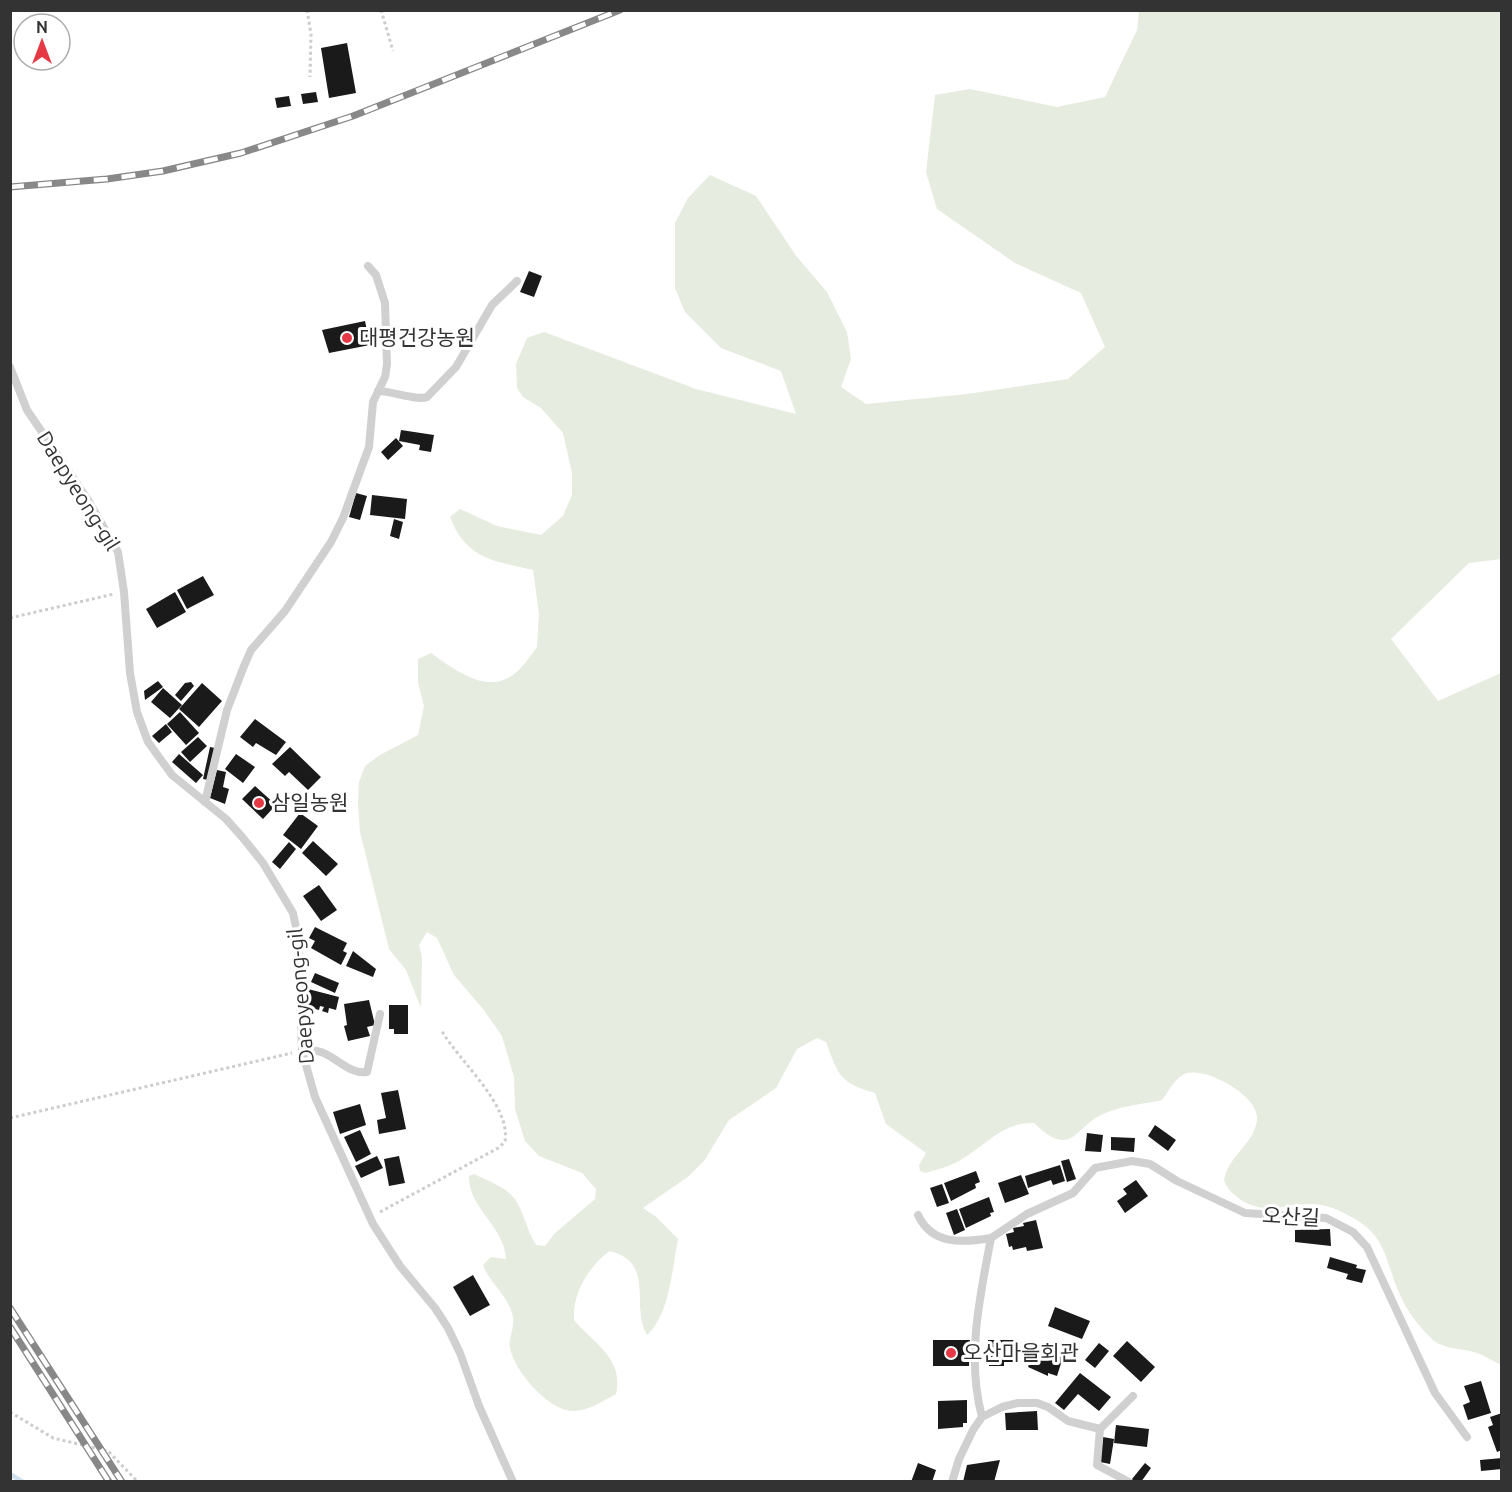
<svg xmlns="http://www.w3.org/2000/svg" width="1512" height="1492" font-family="Ubuntu,'Noto Sans KR',sans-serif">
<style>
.green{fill:#e6ecdf}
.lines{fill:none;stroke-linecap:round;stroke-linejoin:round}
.stream{stroke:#cfe2ee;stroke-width:4.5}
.building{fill:#1a1a1a}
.path{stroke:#cdcdcd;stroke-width:3;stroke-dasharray:3 3;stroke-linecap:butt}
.lane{stroke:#d0d0d0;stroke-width:8}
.rail-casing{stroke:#888;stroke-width:7}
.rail{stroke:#fff;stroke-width:4.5;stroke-dasharray:14;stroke-linecap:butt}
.poi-dot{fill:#e63946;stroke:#fff;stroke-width:2}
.labels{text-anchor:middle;stroke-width:6;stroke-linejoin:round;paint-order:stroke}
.poi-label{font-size:21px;fill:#333;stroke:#fff;text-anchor:start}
.street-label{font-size:21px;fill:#333;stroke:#fff}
</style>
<rect width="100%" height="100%" fill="#fff"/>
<!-- green -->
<path class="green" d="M1139 11H1501V559L1469 563 1391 639 1438 701 1501 673V1365C1493 1361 1485 1356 1477 1353 1463 1348 1445 1350 1433 1340 1420 1328 1407 1311 1400 1295 1386 1265 1388 1238 1355 1219 1344 1213 1334 1207 1321 1205 1291 1200 1271 1218 1241 1200 1233 1194 1227 1189 1224 1180 1228 1156 1254 1144 1257 1120 1260 1096 1208 1068 1187 1073 1176 1076 1169 1091 1162 1100 1144 1104 1120 1106 1103 1114 1074 1127 1072 1160 1034 1123 1003 1122 986 1145 962 1159 952 1166 938 1169 926 1173L920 1171 919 1165 926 1153 886 1124 875 1093C840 1083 838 1075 826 1042L817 1038 797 1049 776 1088 729 1120 704 1161 689 1176 643 1208 655 1216 678 1239C672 1269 670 1314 647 1335 630 1305 656 1263 610 1251 589 1265 572 1294 574 1320 594 1344 624 1358 616 1394 603 1401 588 1411 573 1411 549 1411 514 1371 510 1348 508 1339 515 1327 513 1317 509 1296 490 1284 483 1265L491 1257 506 1259C505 1227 468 1208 469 1176L474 1174C486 1180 506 1187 514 1198 524 1211 526 1230 536 1245L545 1246 554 1234 595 1199 596 1189 582 1173 539 1156 525 1141 515 1109 514 1077 502 1036 483 1009 454 975 437 938 427 932 419 945 422 957 421 1008 406 970 389 949 360 832 358 802 359 782 365 766 380 755 418 735 424 706 418 683V659L431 653C451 667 482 692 508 678 520 672 530 657 537 647L539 614 533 570C494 561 466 559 450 517L460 509 497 526 541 535 563 516 572 495V473L563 433 541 408 523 397 517 388 516 364 527 338 544 332 696 389 796 414 781 371 721 348 685 312 675 288V223L688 198 710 175 756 196 797 257 827 292 847 332 851 359 841 387 866 404 967 394 1068 379 1105 347 1081 293 1015 263 937 209 926 172 935 95 970 89 1057 107 1105 97 1137 30Z"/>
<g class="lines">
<!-- stream -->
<path class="stream" d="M10 1474 23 1482"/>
</g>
<!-- building -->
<path class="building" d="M347 43 356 93 329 98 321 48Z
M316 92 318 102 303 104 301 94Z
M289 96 291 106 277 108 275 98Z
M529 271 542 276 534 297 520 292Z
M365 321 370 345 329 353 322 330Z
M401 430 434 435 431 452 419 450 420 445 399 441Z
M396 438 403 446 388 460 381 452Z
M356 493 367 496 360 520 349 517Z
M372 495 407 499 405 519 370 515Z
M394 519 403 522 399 539 390 536Z
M203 576 214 595 187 609 177 590Z
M175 592 186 612 157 628 146 609Z
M158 681 163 687 145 700 144 691Z
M191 682 194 686 181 701 175 695 185 683Z
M202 683 222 701 199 727 179 709Z
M163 688 182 705 170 718 151 702Z
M180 712 199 733 186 745 167 724Z
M255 719 286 742 276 755 256 743 253 747 240 737Z
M166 724 172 732 159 743 152 736Z
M198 737 207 746 190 762 181 752Z
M210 747 215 748 208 780 203 779Z
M290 747 321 777 308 790 289 772 285 776 272 764Z
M179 754 203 775 196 783 172 762Z
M236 754 255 767 243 783 225 769Z
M217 770 226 772 223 787 229 789 225 804 210 798Z
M255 786 276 805 263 819 242 799Z
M300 813 318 826 301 849 283 835Z
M313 841 338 864 326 876 302 853Z
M289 842 296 849 280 869 272 862Z
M319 885 337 910 321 921 303 896Z
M315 927 347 943 343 951 347 953 341 965 311 948 315 941 309 938Z
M353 951 376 969 373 977 346 966Z
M315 973 339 983 335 993 311 982Z
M308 989 339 997 336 1010 329 1008 328 1013 322 1011 324 1007 320 1006 319 1010 304 1006Z
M369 1000 375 1025 367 1027 370 1036 348 1041 344 1026 347 1025 344 1004Z
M389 1005H408V1034H394V1029H389Z
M398 1090 406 1129 379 1134 377 1120 386 1118 381 1093Z
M360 1104 366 1125 340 1134 333 1112Z
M1155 1125 1176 1140 1168 1151 1148 1136Z
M360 1130 371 1154 356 1162 344 1137Z
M1087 1133 1103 1135 1101 1152 1085 1151Z
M1111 1137 1135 1138 1134 1152 1111 1150Z
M377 1156 383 1168 361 1178 355 1166Z
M399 1156 405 1183 389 1186 384 1159Z
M1069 1159 1076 1179 1067 1182 1061 1161Z
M1060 1165 1065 1181 1053 1185 1051 1180 1028 1188 1025 1176Z
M976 1171 980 1182 975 1184 976 1188 951 1201 944 1183Z
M1021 1175 1029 1194 1005 1203 998 1183Z
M1136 1180 1148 1196 1125 1213 1117 1201 1127 1194 1123 1189Z
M942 1184 949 1203 937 1207 930 1188Z
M989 1197 994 1212 990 1213 991 1216 966 1228 959 1209Z
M957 1209 965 1230 954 1235 946 1213Z
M1036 1220 1043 1248 1027 1251 1026 1247 1013 1250 1012 1246 1009 1247 1006 1234 1014 1232 1013 1228 1024 1226 1023 1223Z
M1330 1229 1331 1246 1295 1242V1230Z
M1330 1257 1357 1265 1356 1268 1366 1270 1362 1283 1346 1279 1348 1274 1327 1268Z
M473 1275 490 1305 470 1316 453 1287Z
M1055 1307 1090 1321 1082 1339 1048 1326Z
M933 1340H970L969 1366H933Z
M988 1340H1019L1020 1355H1016V1362H1004V1366H989Z
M1127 1341 1155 1367 1141 1382 1113 1356Z
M1099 1343 1109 1351 1095 1368 1085 1360Z
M1035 1347 1063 1357 1057 1376 1048 1373V1376L1028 1367Z
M1080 1373 1111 1397 1099 1411 1078 1394 1064 1410 1055 1403Z
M1481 1381 1491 1413 1468 1420 1463 1405 1470 1402 1464 1386Z
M967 1400V1423H963V1427L938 1429V1401Z
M1037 1411 1038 1430H1006L1005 1413Z
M1502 1413V1450L1497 1452 1488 1427 1493 1425 1490 1417Z
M1116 1425 1149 1429 1147 1447 1114 1443Z
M1103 1437 1114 1439 1110 1464 1100 1462Z
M1502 1458V1469L1481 1471 1480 1460Z
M1000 1460 994 1482H963L967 1465Z
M918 1463 936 1470 932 1482H911Z
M1145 1463 1151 1468 1141 1482H1134L1132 1479Z"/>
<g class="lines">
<!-- path -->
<path class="path" d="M307 10 311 34 310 77
M381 10 393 51
M10 618 114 594
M10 1118 292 1053
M380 1212 500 1147 505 1141C511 1105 458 1060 442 1031
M10 1412 53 1438 108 1451 138 1482"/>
<!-- lane -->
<path class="lane" d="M10 367 27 410 88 500 118 552 124 592 130 673 137 712 148 742 172 775 226 819 243 838 263 863 293 913 298 937 302 1051 315 1097 373 1224 400 1266 435 1308 448 1328 460 1353 479 1406 513 1482
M378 391C391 391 418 401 427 397L456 367 492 305 517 281
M205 802 227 710 244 666 251 650 285 611 331 542 343 518 369 447 373 402 385 377 387 364 385 303 376 275 368 266
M302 1051C329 1044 345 1076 367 1072L380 1014
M918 1215C932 1245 962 1243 991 1238
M982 1417C966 1358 980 1296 991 1238L1027 1214 1073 1193 1095 1168 1132 1161 1150 1164 1177 1181 1245 1213 1326 1218 1353 1232 1367 1247 1435 1393 1467 1437
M1100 1429 1133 1396
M952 1482 959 1459 973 1430 982 1417 1002 1407 1018 1403H1037L1048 1407 1068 1421 1100 1429 1097 1465 1129 1482"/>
<defs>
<path id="rail" d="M10 187 107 179 163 171 241 153 353 116 620 10
M10 1308 122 1482
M10 1327 109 1482"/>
</defs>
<!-- rail casing -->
<use href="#rail" class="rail-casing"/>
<!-- rail -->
<use href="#rail" class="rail"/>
</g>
<!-- markers -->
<g class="poi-dot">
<circle cx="347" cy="338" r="6"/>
<circle cx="259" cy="803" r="6"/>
<circle cx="951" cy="1353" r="6"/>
</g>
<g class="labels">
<!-- poi labels -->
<g class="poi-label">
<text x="359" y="345">대평건강농원</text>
<text x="271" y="810">삼일농원</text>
<text x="963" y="1360">오산마을회관</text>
</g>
<!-- street labels -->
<g class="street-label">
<text transform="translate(78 491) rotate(58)" y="7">Daepyeong-gil</text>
<text transform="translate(301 996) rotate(-95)" y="7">Daepyeong-gil</text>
<text transform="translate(1291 1217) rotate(3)" y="7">오산길</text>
</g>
</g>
<!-- border -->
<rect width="1512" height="1492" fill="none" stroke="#333333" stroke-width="24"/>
<!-- north arrow -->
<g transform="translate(42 42)"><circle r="28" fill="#ffffff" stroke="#adadad" stroke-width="1.5"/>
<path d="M0-4.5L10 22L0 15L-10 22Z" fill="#e63946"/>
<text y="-9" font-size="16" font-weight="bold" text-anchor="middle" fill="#333333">N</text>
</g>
</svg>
